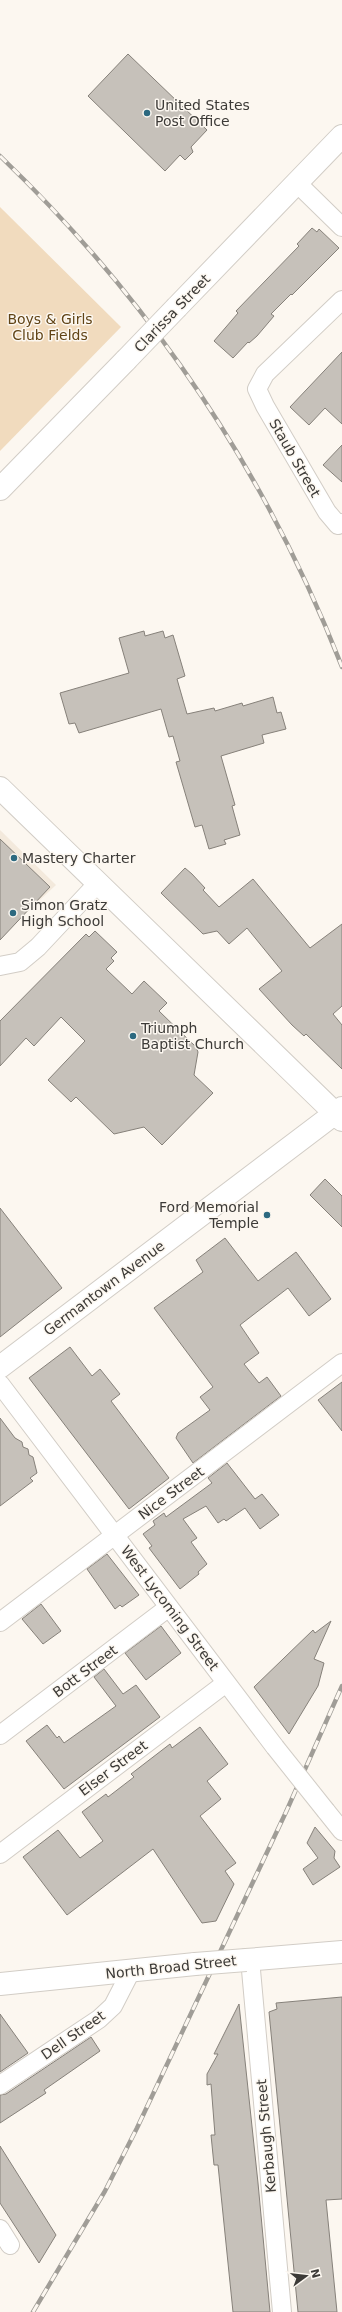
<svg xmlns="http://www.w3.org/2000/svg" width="342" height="2312" font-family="'DejaVu Sans',sans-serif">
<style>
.built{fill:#f3e9dc}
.green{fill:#f1dbbe}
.building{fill:#c6c1ba;stroke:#86817a}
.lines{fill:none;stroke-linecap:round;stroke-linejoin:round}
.street-casing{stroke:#d2cdc6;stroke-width:20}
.secondary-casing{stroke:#d2cdc6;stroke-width:24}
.primary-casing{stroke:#d2cdc6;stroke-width:24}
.street{stroke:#fff;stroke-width:18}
.secondary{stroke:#fff;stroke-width:22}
.primary{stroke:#fff;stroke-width:22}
.rail-casing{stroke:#a09d97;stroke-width:4.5}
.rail{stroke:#fcf7f0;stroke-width:3;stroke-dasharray:9;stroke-linecap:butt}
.street-bridge-casing{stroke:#d2cdc6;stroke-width:20;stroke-linecap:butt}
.secondary-bridge-casing{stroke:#d2cdc6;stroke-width:24;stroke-linecap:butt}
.primary-bridge-casing{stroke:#d2cdc6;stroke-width:24;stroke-linecap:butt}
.street-bridge{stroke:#fff;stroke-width:18}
.secondary-bridge{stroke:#fff;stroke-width:22}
.primary-bridge{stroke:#fff;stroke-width:22}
.poi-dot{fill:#2c6980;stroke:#fcf7f0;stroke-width:1.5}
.labels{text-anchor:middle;stroke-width:3;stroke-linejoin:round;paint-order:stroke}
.poi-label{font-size:14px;fill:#3c3a37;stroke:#fcf7f0;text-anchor:start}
.street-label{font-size:14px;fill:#3c3a37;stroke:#fcf7f0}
.park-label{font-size:14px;fill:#614416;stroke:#fcf7f0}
</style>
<rect width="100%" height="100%" fill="#fcf7f0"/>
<!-- built -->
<path class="built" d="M0 830 56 885 0 937Z"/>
<!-- green -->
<path class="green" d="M0 207 121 327 0 451Z"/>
<!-- building -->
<path class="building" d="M128 54 207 130 191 147 193 152 185 160 180 155 165 171 88 96Z
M312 228 317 232 319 229 339 248 292 295 291 294 271 314 274 316 257 336 249 343 248 342 233 358 214 341 238 313 236 311 299 246 297 244Z
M342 352V424L325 408 309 425 290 407Z
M342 445V482L323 465Z
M144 631 145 636 163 631 165 638 173 635 185 676 177 679 187 714 214 708 215 711 242 703 243 706 273 697 277 713 281 712 286 729 262 735 264 743 221 756 235 805 232 806 240 835 224 840 226 844 209 849 202 825 195 827 176 762 180 761 173 736 169 737 161 709 79 733 75 723 69 724 60 693 129 673 119 638Z
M0 839 50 887 0 940Z
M185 868 192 874 205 888 203 890 219 907 253 879 310 948 342 924V1006L333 1014 342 1025V1069L306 1034 304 1036 292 1025 259 989 282 971 247 928 229 944 217 931 203 934 161 893Z
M95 931 117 952 111 958 114 961 106 969 132 994 144 981 167 1003 159 1011 196 1047 198 1052 194 1075 213 1093 162 1145 144 1127 114 1134 76 1097 71 1102 48 1080 85 1041 61 1017 34 1046 26 1038 0 1066V1021L86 934 89 937Z
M325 1179 342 1196V1227L310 1195Z
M0 1208 62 1288 0 1337Z
M225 1238 258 1281 296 1252 331 1299 309 1316 288 1288 240 1325 259 1353 244 1364 259 1383 267 1377 281 1396 193 1463 176 1438 178 1433 210 1410 200 1397 213 1387 154 1308 203 1272 196 1260Z
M70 1347 92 1376 100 1369 120 1394 111 1401 169 1478 129 1509 29 1378Z
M342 1382V1431L318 1400Z
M0 1418 15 1438 22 1442 23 1447 28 1449 29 1455 33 1457 37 1473 30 1478 33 1481 0 1506Z
M227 1463 255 1499 262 1494 279 1515 260 1529 245 1508 226 1521 224 1519 218 1523 206 1506 183 1519 197 1538 191 1542 207 1564 198 1572 199 1574 180 1589 149 1548 152 1546 143 1534 155 1525 153 1521 164 1513 166 1517 212 1483 208 1478Z
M107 1554 139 1595 122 1607 120 1605 115 1609 87 1569Z
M41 1604 61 1631 43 1644 22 1619Z
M331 1621 314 1659 324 1663 318 1686 289 1734 254 1687 313 1630 315 1633Z
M161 1626 181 1653 146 1680 125 1653Z
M104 1669 123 1694 136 1685 160 1717 64 1789 26 1741 47 1725 57 1738 59 1736 64 1743 116 1706 94 1677Z
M200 1727 228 1764 207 1781 221 1799 200 1816 236 1863 225 1871 234 1884 216 1921 202 1923 153 1849 67 1915 23 1857 58 1830 80 1858 103 1841 82 1812 106 1794 108 1797 134 1777 131 1774 170 1744 172 1748Z
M315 1827 335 1851 334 1858 340 1867 313 1885 303 1869 318 1858 307 1843Z
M342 1997V2199L326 2200 337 2312H298L269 2012 277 2009 276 2003Z
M239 2004 258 2183 270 2312H233L218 2165H214L211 2135H215L211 2084 207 2085V2074L218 2054H214Z
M0 2014 28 2053 0 2072Z
M91 2037 100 2051 44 2090 46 2093 0 2123V2095L6 2094Z
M0 2146 56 2235 39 2263 0 2203Z"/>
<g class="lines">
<defs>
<path id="street" d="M298 184 342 227
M342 300 265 374 257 389 265 406 327 512 338 525 342 523
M0 966 20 962 38 947 98 883
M0 1384 275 1747
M0 1622 342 1363
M0 1735 169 1607
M326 1811 342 1831
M0 1854 226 1683
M250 1959 282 2312
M0 2085 99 2019 113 2006 131 1971
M0 2229 10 2245"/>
<path id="secondary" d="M177 307 342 136
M0 489 126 360"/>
<path id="primary" d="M0 788 342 1120
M0 1367 342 1108
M246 1960 342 1952
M0 1984 195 1964"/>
</defs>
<!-- street casing -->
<use href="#street" class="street-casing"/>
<!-- secondary casing -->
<use href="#secondary" class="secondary-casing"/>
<!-- primary casing -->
<use href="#primary" class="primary-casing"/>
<!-- street -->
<use href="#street" class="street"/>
<!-- secondary -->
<use href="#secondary" class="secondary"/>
<!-- primary -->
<use href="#primary" class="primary"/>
<defs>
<path id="rail" d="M0 156C151 301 266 472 342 667
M33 2312 105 2191 137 2128 286 1812 342 1686"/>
</defs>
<!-- rail casing -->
<use href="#rail" class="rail-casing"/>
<!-- rail -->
<use href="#rail" class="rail"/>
<defs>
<path id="street-bridge" d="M275 1747 326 1811"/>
<path id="secondary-bridge" d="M126 360 177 307"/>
<path id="primary-bridge" d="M195 1964 246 1960"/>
</defs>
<!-- street-bridge casing -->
<use href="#street-bridge" class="street-bridge-casing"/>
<!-- secondary-bridge casing -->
<use href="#secondary-bridge" class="secondary-bridge-casing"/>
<!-- primary-bridge casing -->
<use href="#primary-bridge" class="primary-bridge-casing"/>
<!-- street-bridge -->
<use href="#street-bridge" class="street-bridge"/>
<!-- secondary-bridge -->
<use href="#secondary-bridge" class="secondary-bridge"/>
<!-- primary-bridge -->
<use href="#primary-bridge" class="primary-bridge"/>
</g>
<!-- markers -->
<g class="poi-dot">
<circle cx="147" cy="113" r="4"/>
<circle cx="14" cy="858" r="4"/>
<circle cx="13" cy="913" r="4"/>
<circle cx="133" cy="1036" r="4"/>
<circle cx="267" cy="1215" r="4"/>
</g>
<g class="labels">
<!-- poi labels -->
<g class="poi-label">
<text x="155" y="110">United States<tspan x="155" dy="16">Post Office</tspan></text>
<text x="22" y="863">Mastery Charter</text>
<text x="21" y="910">Simon Gratz<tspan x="21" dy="16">High School</tspan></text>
<text x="141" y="1033">Triumph<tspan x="141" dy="16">Baptist Church</tspan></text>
<text x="259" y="1212" text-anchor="end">Ford Memorial<tspan x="259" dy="16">Temple</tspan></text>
</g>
<!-- street labels -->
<g class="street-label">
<text transform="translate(172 313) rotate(-46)" y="5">Clarissa Street</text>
<text transform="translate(295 458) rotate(60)" y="5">Staub Street</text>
<text transform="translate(104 1288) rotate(-37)" y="5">Germantown Avenue</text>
<text transform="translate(171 1493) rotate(-37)" y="5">Nice Street</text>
<text transform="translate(170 1608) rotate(53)" y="5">West Lycoming Street</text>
<text transform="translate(85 1671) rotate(-37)" y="5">Bott Street</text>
<text transform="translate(113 1768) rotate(-37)" y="5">Elser Street</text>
<text transform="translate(171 1967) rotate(-6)" y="5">North Broad Street</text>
<text transform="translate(73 2035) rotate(-35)" y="5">Dell Street</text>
<text transform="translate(266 2136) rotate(-95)" y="5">Kerbaugh Street</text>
</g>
<!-- park labels -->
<g class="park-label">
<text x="50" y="324">Boys &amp; Girls<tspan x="50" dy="16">Club Fields</tspan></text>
</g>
</g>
<!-- north arrow -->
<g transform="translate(306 2276) rotate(75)" stroke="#fcf7f0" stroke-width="3" paint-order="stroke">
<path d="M0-3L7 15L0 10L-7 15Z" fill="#3c3a37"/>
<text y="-6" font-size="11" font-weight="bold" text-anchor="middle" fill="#3c3a37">N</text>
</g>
</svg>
